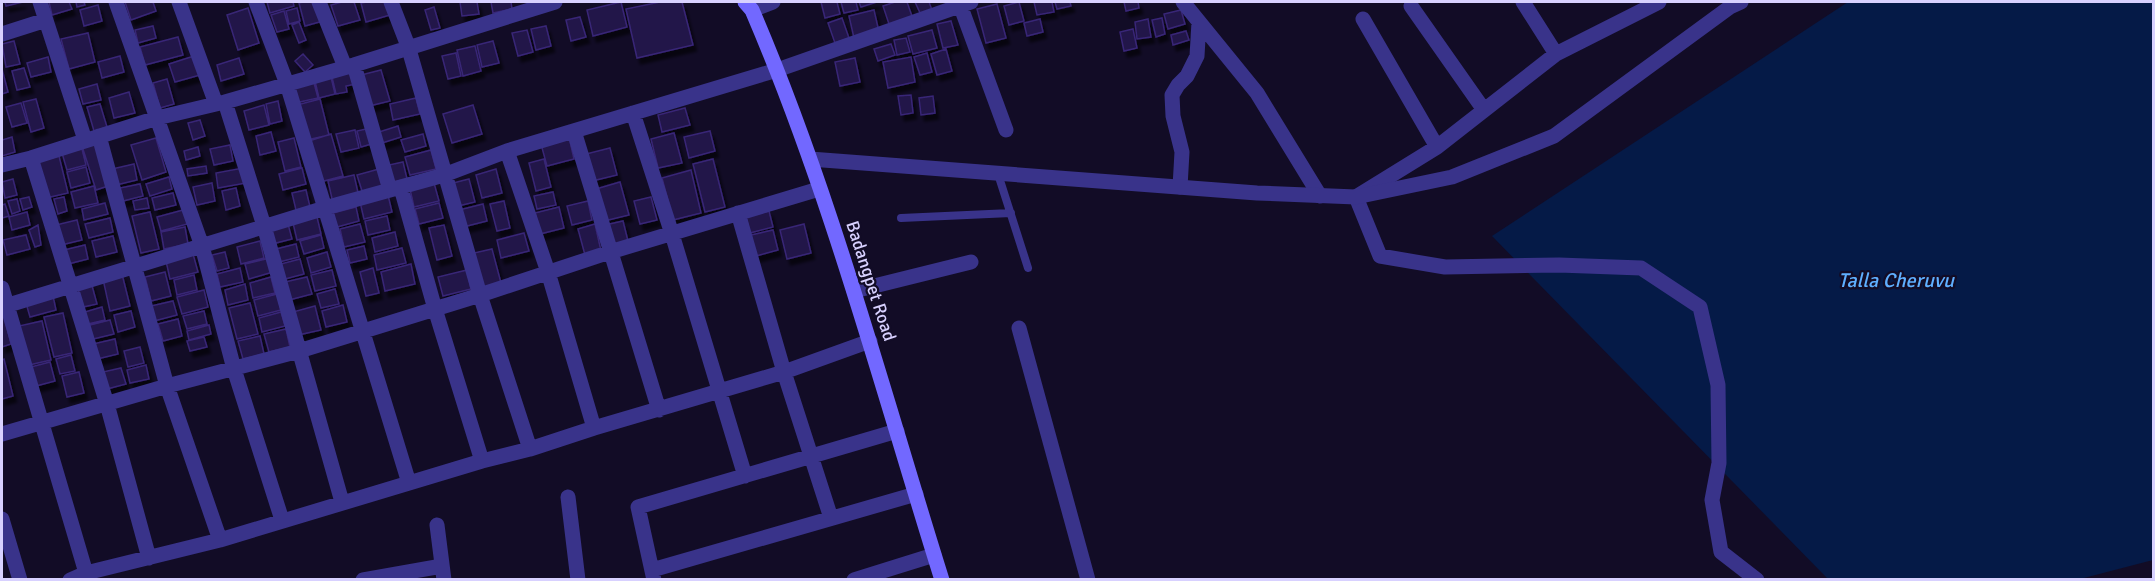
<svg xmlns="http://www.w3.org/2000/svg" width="2155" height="581" font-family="Signika,sans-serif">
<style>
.water{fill:#051a47}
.building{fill:#231649;stroke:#392677;stroke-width:1.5;filter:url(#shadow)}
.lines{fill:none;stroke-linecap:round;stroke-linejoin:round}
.service{stroke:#39338a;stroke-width:8}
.minor{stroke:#39338a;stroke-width:15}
.tertiary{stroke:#39338a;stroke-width:15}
.secondary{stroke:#7268ff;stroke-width:15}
.labels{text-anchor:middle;stroke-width:4.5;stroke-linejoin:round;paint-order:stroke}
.street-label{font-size:18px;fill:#d8d1ff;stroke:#120c26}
.water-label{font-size:20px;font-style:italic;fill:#5fafff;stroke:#120c26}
</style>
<defs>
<filter id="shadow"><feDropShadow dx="3.5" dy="6" stdDeviation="1.5" flood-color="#0009"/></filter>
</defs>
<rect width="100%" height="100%" fill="#120c26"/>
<!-- water -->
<path class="water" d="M1848 2H2153V560L2080 579H1828L1492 236Z"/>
<!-- building -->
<path class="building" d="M5 2H23L6 6Z
M49 2H69L72 9 52 15Z
M76 2H84L85 5 77 7Z
M125 2H153L156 11 131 20Z
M267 2H293L294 6 270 13Z
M303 2H317L323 21 305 26 299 3Z
M342 2H354L360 20 338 26 331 5Z
M367 2H386L390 15 366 22 361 3Z
M460 2H477L479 14 462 16Z
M491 2H511L512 9 493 13Z
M621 2 627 27 593 36 587 10Z
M660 2H682L693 45 637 58 626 9Z
M821 2H837L840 14 825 18Z
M841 2H856L858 10 844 13Z
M859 2H877L861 7Z
M895 2H907L913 19 890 27 883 6Z
M915 2H929L932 10 921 15Z
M1019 2 1024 21 1009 25 1004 6Z
M1034 2H1052L1054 12 1037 15Z
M1055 2H1070L1071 6 1057 9Z
M1124 2H1138L1139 8 1126 11Z
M997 4 1006 38 986 43 977 9Z
M98 5 102 21 84 26 80 10Z
M434 7 440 28 431 30 425 10Z
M248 8 259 43 238 50 227 15Z
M297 8 300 21 289 24 286 11Z
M874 10 879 32 854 38 849 16Z
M1181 10 1185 24 1168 29 1164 14Z
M284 11 289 29 277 32 271 15Z
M580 17 586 37 571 41 566 20Z
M842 18 849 38 835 43 828 23Z
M1162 18 1165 34 1156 37 1152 20Z
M1040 19 1043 32 1027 36 1024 23Z
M1148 19 1151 37 1137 39 1135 22Z
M951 21 958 45 943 48 937 24Z
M299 22 306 40 299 43 292 25Z
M153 26 156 38 138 43 135 30Z
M546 26 551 46 536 50 531 29Z
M1133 29 1137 48 1124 51 1120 32Z
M527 30 533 52 518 56 512 33Z
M932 30 937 48 913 54 908 36Z
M1186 31 1189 40 1173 45 1171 35Z
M88 33 95 62 69 69 61 39Z
M178 37 183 55 145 65 140 47Z
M906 38 910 52 897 55 894 40Z
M14 41 20 64 6 67 2 44Z
M493 41 499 63 482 67 477 45Z
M891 44 895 55 878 61 874 49Z
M475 46 481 71 463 76 457 50Z
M946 49 952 71 937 75 931 54Z
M456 53 461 76 448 79 442 56Z
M927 53 932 72 920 75 914 57Z
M303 54 313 65 305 72 295 61Z
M120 56 124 72 102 78 98 62Z
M194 56 200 75 175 82 169 64Z
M48 57 51 72 31 77 27 63Z
M911 57 915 82 888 88 883 62Z
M239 58 244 74 221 81 217 65Z
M855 58 860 82 840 86 835 62Z
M24 68 30 87 17 90 12 71Z
M2 69 8 92 2 94Z
M381 70 390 101 369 106 361 75Z
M353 72 356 84 346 86 347 92 336 94 332 77Z
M331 77 335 94 319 98 315 81Z
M167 79 174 104 160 108 153 83Z
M314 83 318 98 295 103 292 88Z
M97 84 101 100 83 104 79 89Z
M129 92 135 113 114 118 109 98Z
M911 95 913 113 901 115 898 96Z
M933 96 935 113 921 115 919 98Z
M416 98 420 114 393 120 390 104Z
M36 99 44 128 31 132 23 102Z
M320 99 329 135 307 140 297 105Z
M278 101 282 121 270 124 266 104Z
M21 103 27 123 12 127 6 107Z
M100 104 107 127 94 131 87 107Z
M264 105 269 125 249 130 244 111Z
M473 105 482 134 452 143 443 114Z
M685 108 690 125 662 132 658 115Z
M200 120 205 136 193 140 188 123Z
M398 126 401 137 382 143 379 132Z
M371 128 375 143 361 147 357 131Z
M355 130 359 148 341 152 336 134Z
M710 131 715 151 689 158 684 137Z
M271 132 276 151 260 155 256 136Z
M674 133 682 163 658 168 651 139Z
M331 134 343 176 320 182 309 141Z
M423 134 426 146 405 152 401 140Z
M12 137 15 152 2 156V140Z
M569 137 574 159 547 166 541 144Z
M156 138 166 172 142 180 131 145Z
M294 138 301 167 285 171 278 142Z
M97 142 111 185 96 190 82 146Z
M230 145 233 161 214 165 210 149Z
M198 147 200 156 186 160 184 151Z
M610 148 617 175 592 181 586 154Z
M82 149 86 165 67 170 62 153Z
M431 150 436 169 410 175 405 157Z
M59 156 68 193 46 198 37 162Z
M544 159 551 187 536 191 529 163Z
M713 159 725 207 705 212 693 164Z
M403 162 407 179 393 182 389 165Z
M134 164 137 180 116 185 112 169Z
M206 166 207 173 188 176 187 169Z
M86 167 90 183 71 188 67 172Z
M243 168 246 183 218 188 216 173Z
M302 168 306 184 283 190 279 174Z
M379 169 384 188 363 194 357 175Z
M496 169 502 193 482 198 476 175Z
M691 170 701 213 673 220 662 178Z
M354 175 359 197 333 203 328 181Z
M169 177 172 189 150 196 146 184Z
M13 179 17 195 5 198 2 182Z
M469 179 475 202 458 206 453 183Z
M620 182 629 215 604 221 596 189Z
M212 183 215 201 197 205 193 187Z
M434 183 439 201 414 207 410 189Z
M140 184 143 196 123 201 120 188Z
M94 186 98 203 75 208 71 192Z
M236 188 240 206 226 210 222 191Z
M306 190 310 207 296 210 292 193Z
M553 192 556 205 537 209 534 196Z
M173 193 176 205 155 210 152 198Z
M388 195 392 212 364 219 360 202Z
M29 197 32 207 23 210 20 199Z
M64 197 67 211 58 214 54 199Z
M651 197 657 220 640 224 634 201Z
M147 198 149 208 135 210 133 201Z
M17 199 20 211 12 214 8 201Z
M504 201 510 228 497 231 490 204Z
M588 201 592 220 572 225 567 206Z
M105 203 108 214 84 220 82 209Z
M439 203 443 218 419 224 415 209Z
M5 204 9 216 2 218V205Z
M483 204 487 221 463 227 459 210Z
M356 207 359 221 337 227 333 213Z
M559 207 564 228 540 234 535 213Z
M187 209 191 223 161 231 157 217Z
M769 211 773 227 750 233 746 217Z
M27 212 30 225 12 230 9 217Z
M150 212 159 249 141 253 132 216Z
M387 216 390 230 368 235 365 221Z
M317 217 321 234 297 240 293 223Z
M110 218 113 232 89 238 85 224Z
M77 220 82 240 61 245 56 225Z
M623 221 628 241 610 246 605 225Z
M288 224 292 239 272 244 268 229Z
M360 224 365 242 344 247 340 229Z
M595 224 601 251 585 255 578 229Z
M804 224 811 253 787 259 780 230Z
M38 225 41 245 35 247 29 230Z
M444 225 452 256 437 260 429 228Z
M185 227 188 244 164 249 161 232Z
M773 230 778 250 756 256 751 235Z
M395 232 398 246 375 252 372 238Z
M524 233 529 251 501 258 497 240Z
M26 235 30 249 7 255 3 240Z
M321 235 324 248 304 254 300 241Z
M113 236 117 252 96 257 92 241Z
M260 241 264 258 241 264 237 247Z
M296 244 299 257 279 262 276 249Z
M85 245 88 259 68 264 64 250Z
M364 246 367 259 350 263 347 250Z
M402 248 406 263 377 270 374 255Z
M492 249 501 283 482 288 474 253Z
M225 252 229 268 217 271 212 255Z
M327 252 331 267 311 273 307 258Z
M193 254 198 272 170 279 166 261Z
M270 258 273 272 249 279 245 264Z
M300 259 304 274 285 279 281 264Z
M411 264 415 284 385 291 381 272Z
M240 268 243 282 220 287 217 274Z
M373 268 379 293 366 296 360 272Z
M332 270 336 286 315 291 311 275Z
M467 270 471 289 443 296 438 277Z
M165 272 171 296 151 301 145 277Z
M122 274 130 306 110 311 103 279Z
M194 275 197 290 177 295 174 280Z
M271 277 275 293 253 298 250 283Z
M307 277 312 294 289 300 285 282Z
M91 282 97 304 83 307 77 285Z
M245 284 248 300 228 305 225 290Z
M335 289 339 304 321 308 317 294Z
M204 290 208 307 182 314 177 297Z
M277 294 281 310 258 316 254 300Z
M53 296 56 310 30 317 26 303Z
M173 301 177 315 154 321 151 306Z
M250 303 258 334 237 339 229 308Z
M343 305 347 322 326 327 322 311Z
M315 306 321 330 298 335 293 312Z
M102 307 105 320 88 324 85 312Z
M131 311 135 327 118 332 114 315Z
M204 311 207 324 187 329 183 316Z
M281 312 285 326 262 332 259 318Z
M63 313 72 353 54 357 44 317Z
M4 316 11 344 2 347V317Z
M178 319 182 336 163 341 158 324Z
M110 320 114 334 89 340 86 326Z
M42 321 51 360 29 365 19 326Z
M209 325 211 334 189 340 187 331Z
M286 329 290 347 269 352 264 334Z
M260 336 264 354 243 359 238 341Z
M204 337 207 347 190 351 187 341Z
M115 339 118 354 97 359 93 344Z
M140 347 144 363 128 367 124 351Z
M71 355 75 371 60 374 56 359Z
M4 359 13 396 2 399V360Z
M50 362 55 381 36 386 31 367Z
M146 365 149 379 130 383 127 370Z
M121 368 126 384 107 389 103 372Z
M79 372 84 393 67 397 62 376Z"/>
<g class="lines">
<!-- service -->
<path class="service" d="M998 174 1028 268
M901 218 1011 213"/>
<!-- minor -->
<path class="minor" d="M40 2 85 140
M116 2 202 246 234 369 282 520
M179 2 216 104 225 102 264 226 342 502
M256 2 287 84 409 483
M319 2 345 67
M391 2 408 46 480 295 530 449
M959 2 1006 130
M1183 2 1257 93 1320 196
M1523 2 1556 54 1437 147 1356 197 1380 256 1445 267 1559 265 1641 268 1700 307 1718 385 1719 463 1712 500 1721 552 1757 580
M1411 6 1484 110
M752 10 773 2
M1363 19 1437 147
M2 34 46 20
M1556 54 1659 2
M354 65 390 190
M225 102 354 65 555 2
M633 113 672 234 745 476
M574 131 659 410
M99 136 167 386 220 540
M507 151 548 272 594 428
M31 158 107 404 149 558
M2 165 31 158 157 118 216 104
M1180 187 1182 152 1173 116 1172 95 1178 85 1187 76 1197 56 1199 22
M401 188 435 309 482 461
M738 213 784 372 831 518
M2 288 86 573
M854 291 971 262
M2 307 325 208 444 175 507 151 777 70 971 2
M1019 328 1088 580
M2 434 167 386 299 351 480 295 610 252 819 189
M568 497 578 580
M2 519 20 580
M437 525 444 580
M652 570 916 494
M70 580 86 573 220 540 482 461 530 449 594 428 784 372 870 341
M363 580 442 566
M654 580 638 507 897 431
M854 580 934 555"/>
<!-- tertiary -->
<path class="tertiary" d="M810 159 1257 193 1356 197 1452 177 1554 136 1730 7 1741 2"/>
<!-- secondary -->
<path class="secondary" d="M745 2 752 10C831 194 882 389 942 580"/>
</g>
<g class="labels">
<!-- street labels -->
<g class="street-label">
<text transform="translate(871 281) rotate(72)" y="6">Badangpet Road</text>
</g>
<!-- water labels -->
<g class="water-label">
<text x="1896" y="287">Talla Cheruvu</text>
</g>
</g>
<!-- border -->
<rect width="2155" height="581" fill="none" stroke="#d8d1ff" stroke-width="6"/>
</svg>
